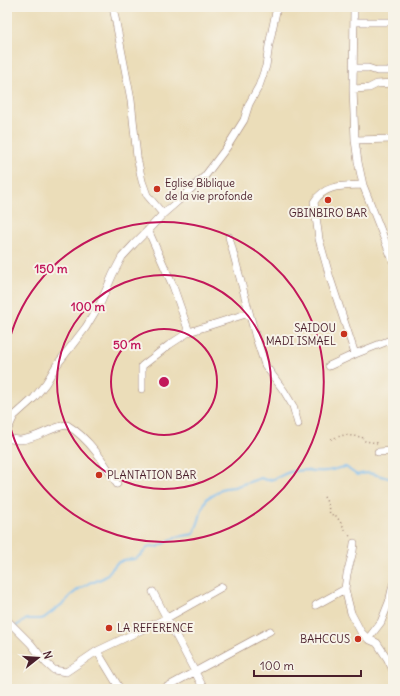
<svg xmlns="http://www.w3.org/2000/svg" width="400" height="696" font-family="Delius,sans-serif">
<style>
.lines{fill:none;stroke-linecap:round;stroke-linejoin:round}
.stream{stroke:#7cbef2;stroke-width:2}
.minor-casing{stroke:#9a7e72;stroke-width:8}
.path{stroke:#9a7e72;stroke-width:1.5;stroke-dasharray:1 3;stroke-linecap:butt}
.minor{stroke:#fff;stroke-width:7}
.ring{fill:none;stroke:#c2185b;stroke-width:2}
.poi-dot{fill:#c8321e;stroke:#f7f3e8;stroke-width:1.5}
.labels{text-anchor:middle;stroke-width:4;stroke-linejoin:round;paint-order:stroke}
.poi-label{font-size:11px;fill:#4a1f2b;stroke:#f7f3e8;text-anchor:start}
.centre{fill:#c2185b;stroke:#f7f3e8;stroke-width:2}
.ring-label{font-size:12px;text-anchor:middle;font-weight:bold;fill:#c2185b;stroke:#f7f3e8;stroke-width:4;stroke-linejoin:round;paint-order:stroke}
</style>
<rect width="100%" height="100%" fill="#f7f3e8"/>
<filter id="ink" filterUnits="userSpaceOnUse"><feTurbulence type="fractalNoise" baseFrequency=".025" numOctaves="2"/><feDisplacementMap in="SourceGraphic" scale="8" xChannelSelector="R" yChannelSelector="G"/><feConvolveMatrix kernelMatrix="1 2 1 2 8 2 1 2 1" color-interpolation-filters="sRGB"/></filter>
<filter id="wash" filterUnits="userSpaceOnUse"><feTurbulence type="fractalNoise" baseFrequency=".012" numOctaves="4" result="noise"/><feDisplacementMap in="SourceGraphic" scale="16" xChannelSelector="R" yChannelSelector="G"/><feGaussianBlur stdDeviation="0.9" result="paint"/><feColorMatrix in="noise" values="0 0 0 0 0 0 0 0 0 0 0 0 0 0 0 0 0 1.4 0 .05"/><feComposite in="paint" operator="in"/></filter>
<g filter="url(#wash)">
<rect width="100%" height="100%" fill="#ebddb9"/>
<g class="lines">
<!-- stream -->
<path class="stream" d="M16 626 27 619H41L44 618 65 602 70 596 79 589 91 582H94L105 577 117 563 124 560 135 559 138 557 144 552 148 547 151 546 158 547 168 541 177 537 194 534 199 520 202 509 207 498 209 497 214 495 221 489 225 488 234 487 261 478C263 479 265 480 267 480 273 481 283 474 290 472 295 471 301 470 306 470 312 471 319 472 325 471 333 471 339 467 346 467L351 471 357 475C369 470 381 477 393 479
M7 676 8 680 7 684"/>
</g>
</g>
<g filter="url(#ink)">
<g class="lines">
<defs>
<path id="minor" d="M113 7 131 100 137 157 142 181 147 195 163 214
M354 7 353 89 355 140 358 162 363 185 393 261
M354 22H393
M354 68H368L377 71H393
M353 89 369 88 377 84 393 83
M355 140 393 139
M148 230 173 286 189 332 249 313
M229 237 256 338 265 365 284 391 293 406 298 424
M355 354 330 278 319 239 314 202C325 184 344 186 363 185
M329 366 355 354 393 339
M142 389V366L169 345 189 332
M7 431 14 416 34 398 46 383 56 366 86 327 101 302 113 274 122 257 134 244 148 230 163 214 178 201 205 176 227 147 244 120 249 104 259 86 266 66 269 45 277 7
M7 438C11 439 16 440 20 440 37 439 50 427 67 425 89 438 105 463 117 484
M378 452 393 451
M354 543 353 551 347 574 345 589 351 613 361 632 368 639 377 643 387 658 393 670
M153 592 204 689
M316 605 345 589
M7 620 31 644 46 663 54 670 66 672 97 651 167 618 222 587
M368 639 381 622 389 602 393 585
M97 651 120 689
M163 689 270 631"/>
</defs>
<!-- minor casing -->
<use href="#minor" class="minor-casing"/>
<!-- path -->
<path class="path" d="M331 439 344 435 362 437 365 441 377 443V445
M324 497 327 502 330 514 336 516 339 520 351 538"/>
<!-- minor -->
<use href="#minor" class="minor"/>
</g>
</g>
<!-- distance rings -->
<g class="ring">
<circle cx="164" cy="382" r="53"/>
<circle cx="164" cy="382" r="107"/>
<path d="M7 350A160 160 0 1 1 7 414"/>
</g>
<!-- markers -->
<g class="poi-dot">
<circle cx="157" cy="189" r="4"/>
<circle cx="328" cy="200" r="4"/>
<circle cx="344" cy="334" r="4"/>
<circle cx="99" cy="475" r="4"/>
<circle cx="109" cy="628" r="4"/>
<circle cx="358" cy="639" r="4"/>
</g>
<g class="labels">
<!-- poi labels -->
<g class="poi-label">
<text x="165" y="187">Eglise Biblique<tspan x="165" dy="13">de la vie profonde</tspan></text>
<text x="328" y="217" text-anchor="middle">GBINBIRO BAR</text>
<text x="336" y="332" text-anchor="end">SAIDOU<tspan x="336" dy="13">MADI ISMAEL</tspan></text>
<text x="107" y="479">PLANTATION BAR</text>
<text x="117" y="632">LA REFERENCE</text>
<text x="350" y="643" text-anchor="end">BAHCCUS</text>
</g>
</g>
<circle cx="164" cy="382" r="6" class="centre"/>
<g class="ring-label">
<text x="51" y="273">150 m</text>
<text x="88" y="311">100 m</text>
<text x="127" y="349">50 m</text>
</g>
<!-- margin -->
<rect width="400" height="696" fill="none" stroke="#f7f3e8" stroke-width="24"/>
<!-- north arrow -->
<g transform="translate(38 658) rotate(73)" stroke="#f7f3e8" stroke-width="3" paint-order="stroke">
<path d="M0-3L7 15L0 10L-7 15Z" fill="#4a1f2b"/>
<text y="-6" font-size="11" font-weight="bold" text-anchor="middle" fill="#4a1f2b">N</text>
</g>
<!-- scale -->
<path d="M254 670v6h107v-6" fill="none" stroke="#4a1f2b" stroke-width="2"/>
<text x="260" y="670" font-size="12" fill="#4a1f2b" stroke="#f7f3e8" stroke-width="3" paint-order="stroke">100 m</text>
</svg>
